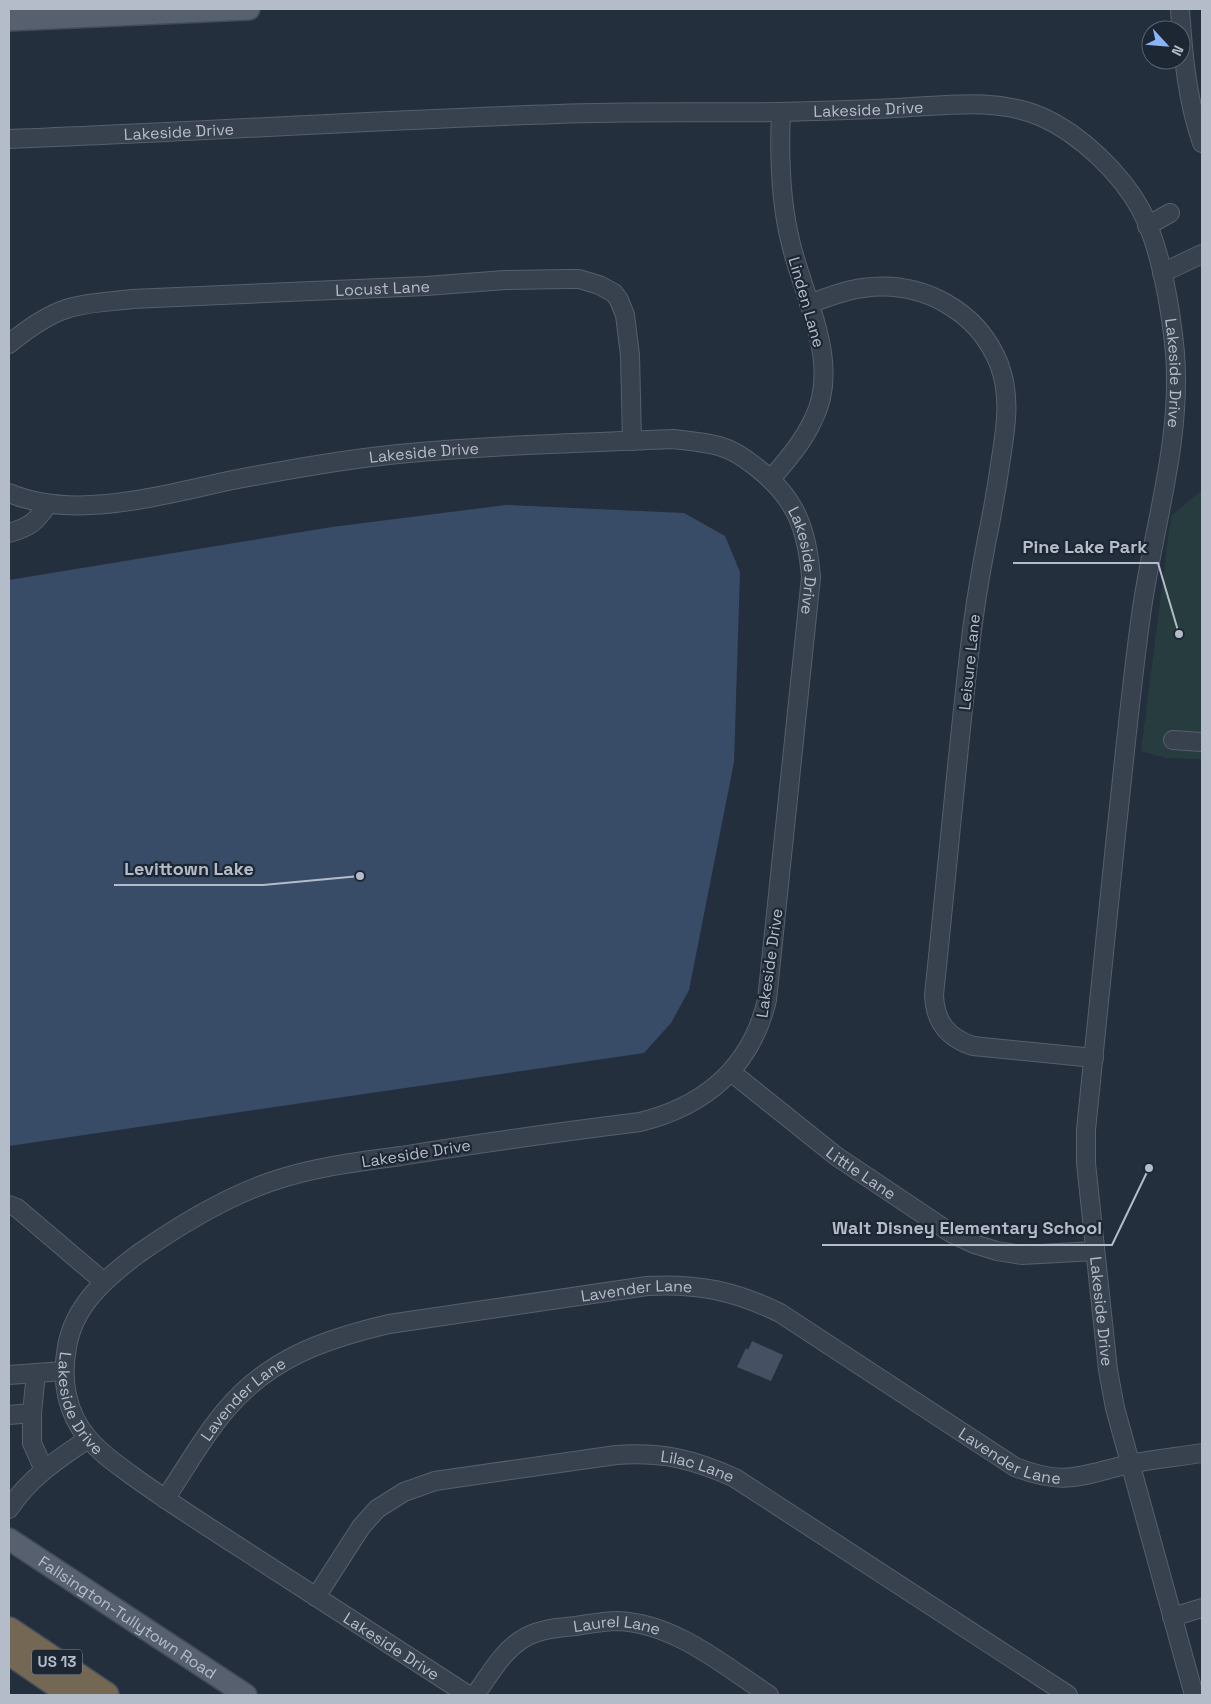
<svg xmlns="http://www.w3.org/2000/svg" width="1211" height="1704" font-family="'Space Grotesk',sans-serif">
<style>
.green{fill:#263c3f}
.water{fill:#394c67}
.building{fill:#455162}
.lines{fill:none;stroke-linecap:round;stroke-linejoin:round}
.minor-casing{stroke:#565f6c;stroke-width:20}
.major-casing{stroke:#414a57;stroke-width:24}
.highway-casing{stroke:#434c59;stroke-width:28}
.minor{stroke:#38414e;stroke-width:18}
.major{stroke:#56606e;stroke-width:21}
.highway{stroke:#746855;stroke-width:25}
.labels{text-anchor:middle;stroke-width:4.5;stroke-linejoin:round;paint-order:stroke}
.shield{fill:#1d2633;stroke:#878f9c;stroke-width:1}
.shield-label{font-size:15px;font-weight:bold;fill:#b4bcc9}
.street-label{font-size:16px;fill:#b4bcc9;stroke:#1d2633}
.leader{fill:none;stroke:#b4bcc9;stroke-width:2}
.callout-dot{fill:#b4bcc9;stroke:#1d2633;stroke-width:2}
.callout-label{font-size:18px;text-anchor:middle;font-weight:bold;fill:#b4bcc9;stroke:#1d2633;stroke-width:4.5;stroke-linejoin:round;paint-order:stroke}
</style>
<rect width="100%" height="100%" fill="#242f3e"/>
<!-- green -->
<path class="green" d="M1202 490V759L1166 758 1141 751 1171 516Z"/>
<!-- water -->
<path class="water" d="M506 505 684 513 725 536 740 572 734 762 689 990 671 1023 644 1053 9 1146V580L332 527Z"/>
<!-- building -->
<path class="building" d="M752 1341 783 1355 771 1381 737 1367 746 1348 748 1350Z"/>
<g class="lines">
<defs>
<g id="minor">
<path d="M1180 9C1183 54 1187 100 1202 143"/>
<path id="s1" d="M9 139C192 132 375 120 558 114 632 111 706 113 780 112 819 111 857 110 896 108 944 106 996 97 1042 117 1080 134 1121 173 1141 210 1161 248 1171 310 1175 353 1182 441 1153 528 1141 615 1131 688 1124 762 1116 835 1106 933 1096 1032 1086 1130V1163L1108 1370 1115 1408 1194 1695"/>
<path d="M1147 226 1170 213"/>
<path d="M1162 273 1202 254"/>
<path d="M809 304C826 298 844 290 863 288 920 280 977 309 999 364 1011 395 1006 427 1001 458 997 487 992 515 986 544 979 581 973 618 969 655 956 768 946 882 934 995 935 1022 948 1038 973 1046L1094 1058"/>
<path id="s2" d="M9 344C26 330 45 316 66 309 87 302 110 302 132 299L426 286 505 280 569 279H579L599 285 614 293 619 300 625 315 630 355 632 441"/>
<path d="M771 479C787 460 803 442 813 420 842 364 804 299 791 244 780 201 779 156 781 112"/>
<path id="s3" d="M9 493C77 522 168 493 238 479 291 469 345 459 398 454 490 445 582 443 673 439 689 441 704 442 719 446 733 450 745 458 756 467 796 498 807 529 811 577L767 1000C751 1067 705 1106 640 1122 560 1132 480 1143 401 1156 357 1162 312 1167 270 1182 224 1198 178 1226 138 1254 106 1278 74 1305 67 1347 61 1379 66 1413 88 1438 101 1454 118 1465 134 1477 162 1497 191 1516 219 1534 302 1588 385 1642 468 1695"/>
<path d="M9 533C30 527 36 522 48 504"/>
<path d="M1173 740 1202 742"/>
<path id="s4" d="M731 1072 836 1156 951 1233 974 1244 997 1251 1022 1255 1095 1251"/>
<path d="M9 1205 17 1208 104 1282"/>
<path d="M36 1373 32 1413V1443L44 1470"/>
<path d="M9 1375 64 1371"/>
<path d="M9 1415 32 1413"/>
<path id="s5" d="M165 1499C185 1470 202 1438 225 1411 269 1358 325 1339 389 1324L647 1286C697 1283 735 1291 780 1313L1015 1467C1066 1487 1081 1475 1130 1464 1154 1459 1178 1457 1202 1453"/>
<path d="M9 1509C29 1478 58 1459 88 1439"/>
<path id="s6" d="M316 1597 361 1527 377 1509 404 1492 435 1481 616 1455C663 1452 693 1459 735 1478L1068 1695"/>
<path d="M1172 1617 1202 1608"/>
<path id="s7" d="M475 1695C489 1676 501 1653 521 1640 537 1629 557 1628 576 1626 589 1624 604 1621 617 1621 675 1623 723 1665 769 1695"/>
</g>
<g id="major">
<path d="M9 20 249 9"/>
<path id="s8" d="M9 1539 246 1695"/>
</g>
<path id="highway" d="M9 1630 106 1695
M9 1652 72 1695"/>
</defs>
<!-- minor casing -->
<use href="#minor" class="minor-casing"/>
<!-- major casing -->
<use href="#major" class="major-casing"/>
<!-- highway casing -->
<use href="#highway" class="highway-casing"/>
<!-- minor -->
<use href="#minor" class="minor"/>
<!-- major -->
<use href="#major" class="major"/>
<!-- highway -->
<use href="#highway" class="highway"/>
</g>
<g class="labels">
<!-- shield labels -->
<rect class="shield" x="32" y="1649.5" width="50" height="25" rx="4"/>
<g class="shield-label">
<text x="57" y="1667">US 13</text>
</g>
<!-- street labels -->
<g class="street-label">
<text dy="6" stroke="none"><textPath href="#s1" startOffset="860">Lakeside Drive</textPath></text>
<text dy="6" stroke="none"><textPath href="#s1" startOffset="170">Lakeside Drive</textPath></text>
<text dy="6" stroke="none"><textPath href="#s2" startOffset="385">Locust Lane</textPath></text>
<text transform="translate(807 302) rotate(74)" y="6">Linden Lane</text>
<text dy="6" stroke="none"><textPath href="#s1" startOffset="1341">Lakeside Drive</textPath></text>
<text dy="6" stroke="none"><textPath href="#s3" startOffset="421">Lakeside Drive</textPath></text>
<text dy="6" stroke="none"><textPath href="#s3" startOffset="870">Lakeside Drive</textPath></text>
<text transform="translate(969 662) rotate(-84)" y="6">Leisure Lane</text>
<text transform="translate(769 963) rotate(-82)" y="6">Lakeside Drive</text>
<text transform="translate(416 1153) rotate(-9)" y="6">Lakeside Drive</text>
<text dy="6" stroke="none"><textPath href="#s4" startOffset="165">Little Lane</textPath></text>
<text dy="6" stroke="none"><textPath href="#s5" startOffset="546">Lavender Lane</textPath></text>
<text dy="6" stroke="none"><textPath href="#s1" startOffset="2286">Lakeside Drive</textPath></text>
<text dy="6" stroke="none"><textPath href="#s3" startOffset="2205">Lakeside Drive</textPath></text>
<text dy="6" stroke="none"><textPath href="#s5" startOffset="128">Lavender Lane</textPath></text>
<text dy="6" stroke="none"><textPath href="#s5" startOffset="966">Lavender Lane</textPath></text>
<text dy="6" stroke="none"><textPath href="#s6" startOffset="438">Lilac Lane</textPath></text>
<text dy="6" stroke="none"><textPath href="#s8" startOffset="142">Fallsington-Tullytown Road</textPath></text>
<text dy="6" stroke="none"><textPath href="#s7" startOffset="171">Laurel Lane</textPath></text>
<text dy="6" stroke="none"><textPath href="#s3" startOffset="2610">Lakeside Drive</textPath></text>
</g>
</g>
<!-- callouts -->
<path class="leader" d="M1179 634L1158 563H1013M360 876L263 885H114M1149 1168L1112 1245H822"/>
<g class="callout-dot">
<circle cx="1179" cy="634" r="5"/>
<circle cx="360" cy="876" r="5"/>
<circle cx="1149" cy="1168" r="5"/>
</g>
<g class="callout-label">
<text x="1085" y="553">Pine Lake Park</text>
<text x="189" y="875">Levittown Lake</text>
<text x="967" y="1234">Walt Disney Elementary School</text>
</g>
<!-- border -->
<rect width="1211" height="1704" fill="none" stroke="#b4bcc9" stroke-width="20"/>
<!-- north arrow -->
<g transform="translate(1166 45) rotate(116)"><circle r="24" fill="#1d2633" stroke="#59626f"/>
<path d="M0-4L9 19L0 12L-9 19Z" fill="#8ab4f8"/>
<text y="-8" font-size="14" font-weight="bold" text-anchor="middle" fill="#b4bcc9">N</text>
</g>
</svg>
